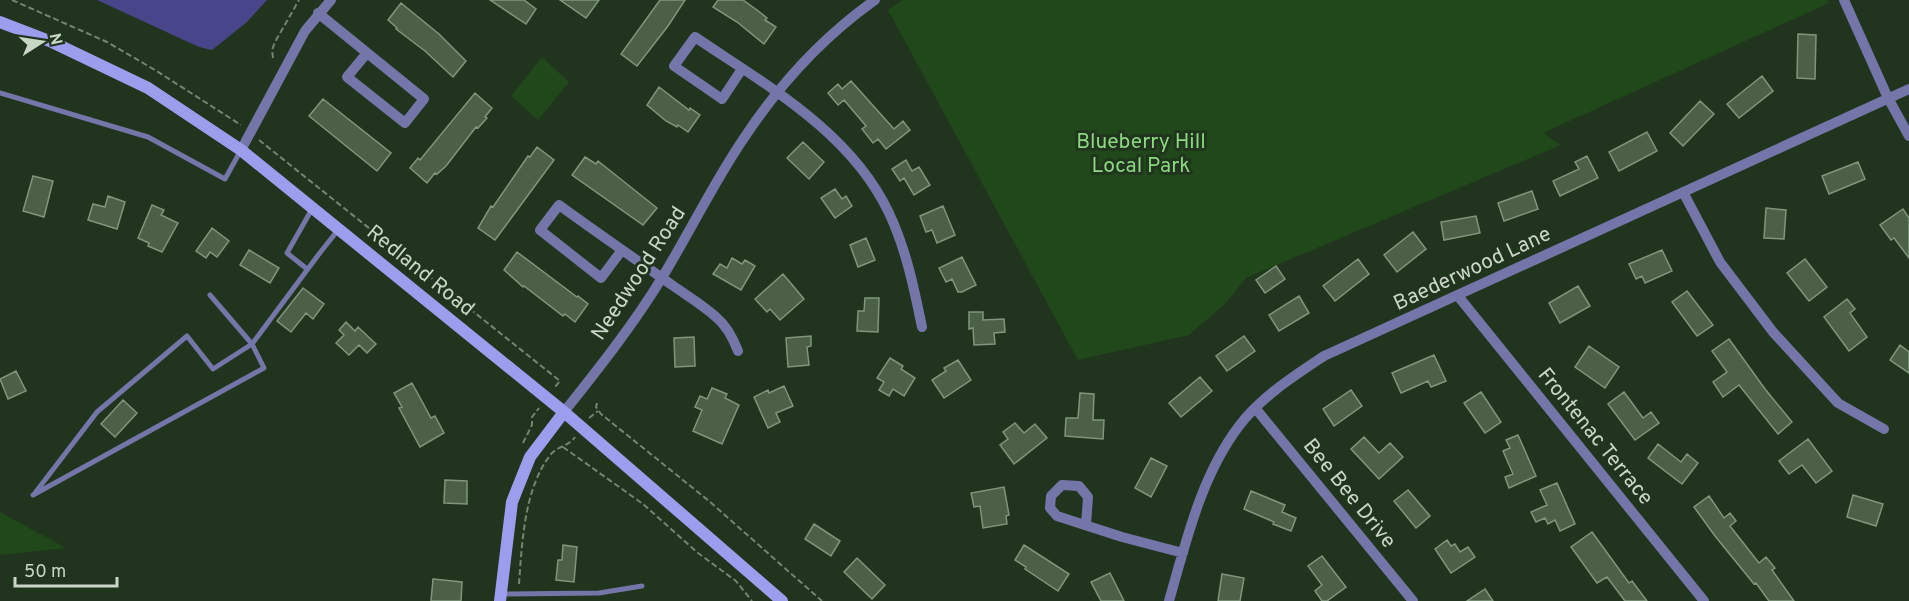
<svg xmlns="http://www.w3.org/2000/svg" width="1909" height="601" font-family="Overpass,sans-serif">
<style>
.green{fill:#20481a}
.water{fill:#48458a}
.building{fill:#4c6048;stroke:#80967c;stroke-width:1.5}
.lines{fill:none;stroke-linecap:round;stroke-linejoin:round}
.path{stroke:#758472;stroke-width:2;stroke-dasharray:6 3;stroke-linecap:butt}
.lane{stroke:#7475a8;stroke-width:5}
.street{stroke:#7475a8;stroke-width:10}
.secondary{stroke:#9c9ded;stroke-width:12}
.labels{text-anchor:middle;stroke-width:6;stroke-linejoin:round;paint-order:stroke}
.park-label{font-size:21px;fill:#8cd881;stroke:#21341e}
.street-label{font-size:21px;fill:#cad6c8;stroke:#21341e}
</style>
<rect width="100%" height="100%" fill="#21341e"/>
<!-- green -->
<path class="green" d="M903 0H1827L1829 3 1543 133 1561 145 1246 278 1225 304 1189 335 1078 360 888 10Z
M542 57 569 82 538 120 511 96Z
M0 512 66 548 0 555Z"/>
<!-- water -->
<path class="water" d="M97 0H267L247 22 212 50 199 47Z"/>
<!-- building -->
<path class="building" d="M490 0H524L536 9 526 24Z
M560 0H599L586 18Z
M660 0H685L668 26 637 66 621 54Z
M718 0H743L757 10 767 18 765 20 776 27 764 44 737 22 713 7Z
M401 3 439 34 466 61 453 77 425 51 396 29 397 28 388 20Z
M1798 34 1816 35 1815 79 1797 78Z
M1762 76 1773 91 1739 118 1727 104Z
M851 81 894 129 903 121 910 130 886 149 878 139 873 143 862 129 866 126 844 100 838 105 828 93 838 84 842 89Z
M659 87 689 110 690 108 700 115 688 132 678 125 677 127 666 121 647 105Z
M475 93 492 108 485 117 487 118 478 128 476 127 446 166 437 174 435 173 427 183 410 168 418 158 420 160Z
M323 99 391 153 377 171 309 116Z
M1700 101 1714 114 1683 146 1670 133Z
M1647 132 1657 151 1619 171 1609 152Z
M803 142 824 162 809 179 787 158Z
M537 147 554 160 495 240 478 228 491 206 493 207 528 156 530 157Z
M1587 156 1598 178 1560 196 1553 181 1579 169 1575 162Z
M585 157 596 164 598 161 657 208 643 225 572 175Z
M906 160 912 171 919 167 930 185 914 195 904 178 900 181 892 169Z
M1858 162 1865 179 1829 194 1822 176Z
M33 176 53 181 44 217 23 211Z
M835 189 842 199 846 196 852 206 835 218 821 198Z
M1532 191 1538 209 1504 221 1498 203Z
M108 196 125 202 117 229 88 220 93 204 105 207Z
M152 205 164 210 161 215 178 223 162 252 148 246 149 243 138 238Z
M943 206 955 235 937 243 932 230 926 232 920 216Z
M1766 208 1786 210 1784 239 1764 238Z
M1903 209 1909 218V258L1894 238 1891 240 1880 225Z
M1476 216 1480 233 1444 240 1441 222Z
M212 228 229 241 217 257 210 252 206 258 196 251Z
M1413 232 1426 249 1397 272 1384 255Z
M866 238 875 260 858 267 850 245Z
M249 250 279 268 270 283 240 265Z
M1662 250 1672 271 1645 283 1642 276 1636 279 1629 264Z
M517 252 577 297 578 296 588 304 575 322 565 314 563 316 524 286 523 287 504 270Z
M962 257 976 285 962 292H958L952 279 946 282 939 268Z
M732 258 742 264 745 260 755 266 741 290 713 274 720 264 727 268Z
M1358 259 1369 274 1335 301 1323 286Z
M1805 259 1827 287 1809 301 1787 273Z
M1276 266 1285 279 1265 293 1256 280Z
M783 274 804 299 780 320 770 309 767 312 755 299Z
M1578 286 1590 306 1560 323 1549 303Z
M303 288 324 304 313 319 306 313 291 332 277 321Z
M1687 291 1713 325 1697 336 1672 302Z
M1299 296 1309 313 1279 331 1269 315Z
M865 298H879L878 332 857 331 858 311H864Z
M1847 299 1855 309 1850 313 1867 337 1849 351 1824 317Z
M969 312H983V320L1004 319 1005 332 994 333 995 344 974 345 973 328 969 329Z
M346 322 355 331 358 327 376 344 367 353 359 345 349 355 336 343 344 335 339 330Z
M811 336V346L807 347 809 365 788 367 786 338Z
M1244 336 1255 351 1227 371 1216 356Z
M694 337 695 366 675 367 674 338Z
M1729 339 1765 389 1792 422 1778 434 1739 385 1723 397 1713 382 1727 372 1712 351Z
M1900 345 1909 352V373L1890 360Z
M1589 346 1619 367 1605 388 1575 367Z
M1434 355 1446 381 1431 387 1428 381 1401 393 1392 373Z
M890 358 903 366 901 369 915 378 904 396 893 389 889 396 879 390 884 382 877 378Z
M958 360 971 380 944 398 932 380 946 371 944 368Z
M16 371 26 391 8 399 0 379Z
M1200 377 1212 391 1181 417 1169 403Z
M412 383 431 418 435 416 444 433 420 447 399 408 402 407 394 393Z
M784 386 793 406 776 413 780 422 768 428 754 397 768 390 769 393Z
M712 388 727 394 725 398 739 405 722 444 693 431 702 410 695 407 700 396 707 399Z
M1351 390 1362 406 1334 426 1323 409Z
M1481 392 1501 422 1485 433 1464 403Z
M1624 392 1643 418 1651 412 1659 423 1635 440 1608 404Z
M1080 393 1094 394 1093 420H1104L1103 439 1065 436 1066 418H1078Z
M123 400 137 413 115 437 101 424Z
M1015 423 1024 433 1035 424 1047 438 1014 464 1000 445 1008 439 1003 432Z
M1518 435 1536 476 1509 488 1505 477 1513 474 1503 451 1510 448 1506 440Z
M1364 437 1379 453 1390 443 1403 457 1379 479 1351 449Z
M1808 439 1832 471 1816 483 1802 465 1789 474 1779 461Z
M1658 444 1681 462 1687 454 1698 463 1682 484 1648 458Z
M1151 458 1167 466 1151 497 1135 488Z
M445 480 467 481V504L444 503Z
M1557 483 1575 524 1560 531 1555 520 1548 524 1545 518 1536 522 1531 512 1547 505 1540 490Z
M1004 487 1009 515 1006 516 1007 524 983 528 980 506 974 507 971 493Z
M1408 490 1430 516 1416 528 1394 501Z
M1251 491 1285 505 1282 512 1296 518 1291 531 1273 524 1274 522 1244 509Z
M1853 495 1883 504 1876 526 1847 517Z
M1709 496 1724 518 1730 513 1736 521 1730 526 1759 563 1766 557 1775 568 1772 570 1794 601H1769L1756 583 1754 584 1715 536 1694 507Z
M814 524 840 541 831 556 805 539Z
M1592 532 1629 583 1632 581 1647 601H1625L1607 577 1597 583 1571 547Z
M1447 540 1451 546 1455 544 1460 552 1468 547 1475 557 1451 573 1435 549Z
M563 545 577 547 574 582 556 580 558 560H562Z
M1024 545 1069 574 1058 591 1025 569 1026 567 1015 560Z
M1322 556 1346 587 1327 601H1322L1315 591 1322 585 1308 566Z
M857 558 885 585 872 599 844 572Z
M1110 573 1124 601H1101L1091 582Z
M1222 574 1244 578 1240 601H1218Z
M433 579 462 582 461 601H431Z
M1485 589 1493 601H1467Z"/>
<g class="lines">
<!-- path -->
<path class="path" d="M12 0 107 42 155 70 241 125
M273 58 272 50 275 42 299 0
M259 140 560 381 555 387
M597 403 596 407 601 414 709 501 822 601
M589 418 598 411
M523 443 532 425V417L539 408
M563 447 643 504 698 553 736 581 752 601
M519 584C522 544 524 486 552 453 559 446 569 446 575 437"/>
<!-- lane -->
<path class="lane" d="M0 93 148 137 225 179 241 150
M307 269 287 253 312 209
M35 493 97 412 187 336 213 369 252 344 210 295
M33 495 264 368 252 344 319 254 338 230
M502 594 599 593 642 586"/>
<!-- street -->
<path class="street" d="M1844 0 1888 98 1909 136
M318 13 424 99 405 123 347 77 367 53
M742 69 722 99 674 66 695 37C766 85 851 132 889 213 906 249 914 288 922 327
M241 150 305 31 331 0
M1683 192 1720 262 1773 332 1838 403 1884 429
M622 250 601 278 540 230 559 205C596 232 634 258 672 285 686 295 703 305 716 317 727 326 733 338 738 351
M1458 296 1704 601
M1256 409 1413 601
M564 412C599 368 634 324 663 276 691 230 714 182 744 138 779 85 823 37 875 0
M1086 525 1088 497 1079 486 1062 485 1051 496 1050 508 1057 516 1122 537 1183 553
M1169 601C1186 542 1201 476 1239 426 1261 397 1294 376 1324 356L1909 89"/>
<!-- secondary -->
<path class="secondary" d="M0 22 52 42 148 88 241 150 564 412 782 601
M500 601 512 502 530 457 564 412"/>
</g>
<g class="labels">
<!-- park labels -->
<g class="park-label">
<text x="1141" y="148">Blueberry Hill<tspan x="1141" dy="24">Local Park</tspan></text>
</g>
<!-- street labels -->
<g class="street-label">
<text transform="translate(1472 268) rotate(-25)" y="7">Baederwood Lane</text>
<text transform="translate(421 270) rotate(39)" y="7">Redland Road</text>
<text transform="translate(638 273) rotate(-57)" y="7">Needwood Road</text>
<text transform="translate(1596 436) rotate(51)" y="7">Frontenac Terrace</text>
<text transform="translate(1350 493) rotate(51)" y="7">Bee Bee Drive</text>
</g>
</g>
<!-- north arrow -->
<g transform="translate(42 42) rotate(78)" stroke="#21341e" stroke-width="4.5" paint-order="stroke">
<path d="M0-4.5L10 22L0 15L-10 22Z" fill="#cad6c8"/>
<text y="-9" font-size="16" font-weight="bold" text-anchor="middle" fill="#cad6c8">N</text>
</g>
<!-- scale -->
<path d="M15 577v9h102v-9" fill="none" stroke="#cad6c8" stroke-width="3"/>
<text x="24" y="577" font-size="18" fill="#cad6c8" stroke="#21341e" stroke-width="4.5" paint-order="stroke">50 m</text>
</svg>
